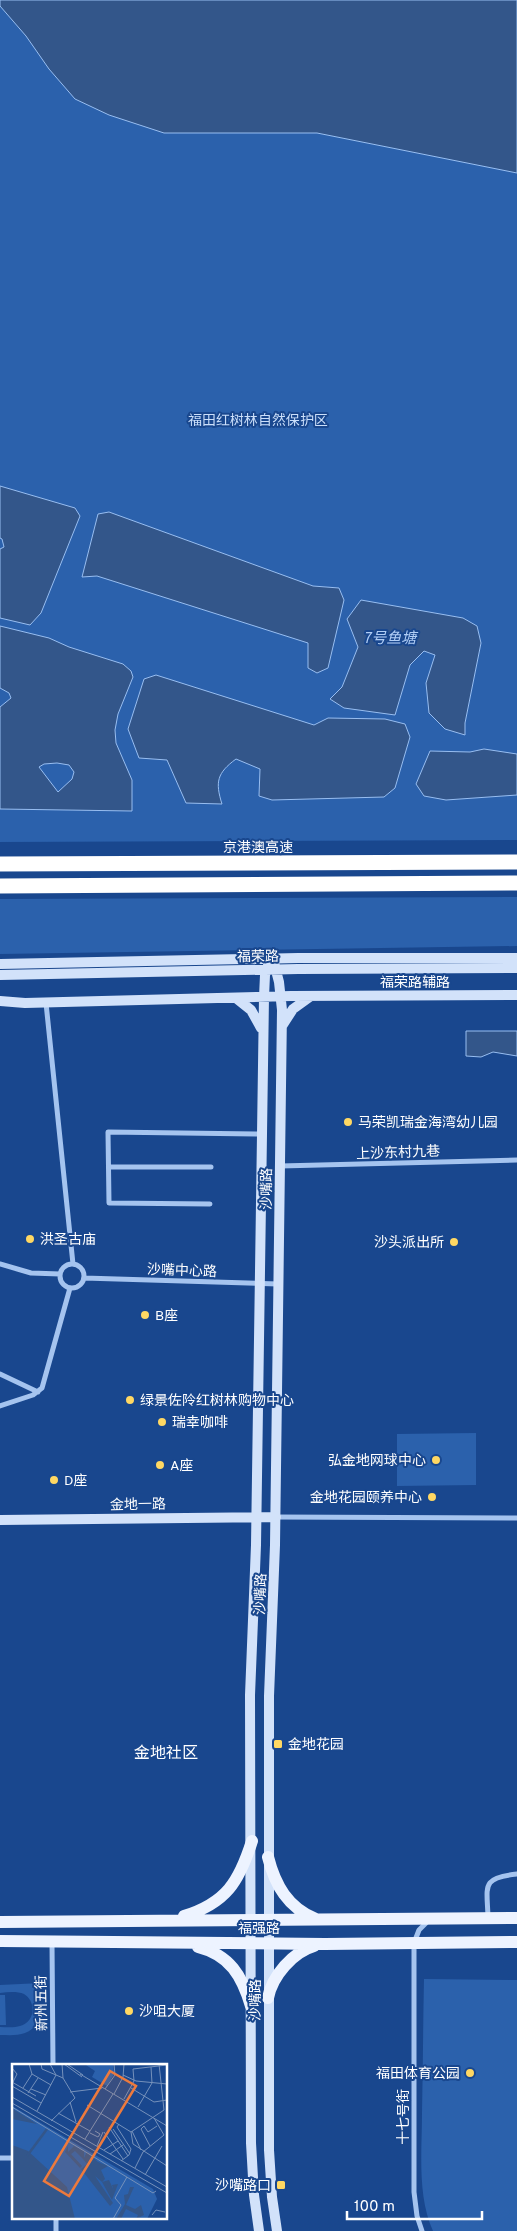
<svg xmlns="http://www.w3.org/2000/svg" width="517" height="2231" font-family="Overpass,'Noto Sans SC',sans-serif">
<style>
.green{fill:#2b61ac}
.water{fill:#33568a;stroke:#98bef1;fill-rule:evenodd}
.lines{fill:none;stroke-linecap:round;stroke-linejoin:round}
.street{stroke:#a5c4ef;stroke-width:5}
.secondary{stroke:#d2e2fa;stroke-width:10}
.primary{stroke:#edf3ff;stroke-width:12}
.highway{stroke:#fff;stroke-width:15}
.poi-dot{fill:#ffd863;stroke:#19478e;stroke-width:2}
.labels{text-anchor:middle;stroke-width:4;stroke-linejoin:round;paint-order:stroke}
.park-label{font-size:14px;fill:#cbdffa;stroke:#19478e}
.street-label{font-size:14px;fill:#fff;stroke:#19478e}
.poi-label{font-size:14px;fill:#fff;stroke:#19478e;text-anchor:start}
.water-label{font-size:15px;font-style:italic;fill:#b1cef6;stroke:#19478e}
.quarter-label{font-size:16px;fill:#fff;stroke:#19478e}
.inset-river{fill:none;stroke:#33568a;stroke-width:2.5}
.inset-road{fill:none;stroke:#7591bb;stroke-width:1}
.view{fill:#ed7a3d;fill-opacity:0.15;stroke:#ed7a3d;stroke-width:2.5}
.inset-edge{fill:none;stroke:#fff;stroke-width:2.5}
</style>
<rect width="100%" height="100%" fill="#19478e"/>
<!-- green -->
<path class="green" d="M0 0H517V840L0 842Z
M517 897V946L0 954V899Z
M476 1433V1485L397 1486V1434Z
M424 1979 517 1980V2231H433C417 2195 422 2152 422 2113 423 2069 423 2024 424 1979Z
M41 1983V1992H35C44 2006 43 2026 25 2033 17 2036 8 2035 0 2035V2027C6 2027 14 2028 20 2026 35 2022 37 2002 24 1994 17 1991 8 1992 0 1993V1985Z
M0 1995H5L6 2025H0Z"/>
<!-- water -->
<path class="water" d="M0 0H517V173L317 133H164L109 115 75 99 49 69 26 36 0 6Z
M0 486 75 508 80 516 41 613 30 625 0 618V549L4 547 2 539 0 538Z
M109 512 313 586 339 588 344 600 328 668 317 673 308 668V643L97 576 82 577 98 514Z
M361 600 463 618 477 626 481 643 465 723V735L445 729 429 713 426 683 435 655 424 651 410 665 395 715 344 708 330 699 342 687 358 647 347 619Z
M0 626 49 638 69 647 123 664 131 671 133 677 118 714 115 730 116 743 132 780V811L0 809V707L11 698 9 693 0 688ZM57 763 69 765 74 772 72 779 58 792 39 767 44 764Z
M156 675 314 725 328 718 385 719 405 724 410 737 395 788 384 797 272 800 259 796 260 769 236 759C217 773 215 782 222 804L186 803 167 760 139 758 128 729 144 679Z
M484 749 517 754V795L446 800 424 796 416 784 430 751 470 752Z
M466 1031H517V1056L493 1052 481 1057 466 1056Z"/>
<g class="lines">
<!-- street -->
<path class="street" d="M46 1003 73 1264
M280 1166 517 1160
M109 1167H211
M210 1204 109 1203 108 1132 262 1134
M0 1264 31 1273 60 1274
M60 1276a12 12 0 1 1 24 0a12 12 0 1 1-24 0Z
M84 1278 278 1284
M0 1374 38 1392
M0 1406 33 1395 42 1388 70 1288
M276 1517 517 1518
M488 1917C487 1885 481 1878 517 1874
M52 1943 53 2065
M0 2158H14
M56 2217V2231
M422 2231 417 2216 414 2192V1943L419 1930 427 1922"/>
<!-- secondary -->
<path class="secondary" d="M273 959 279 982 282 1010 275 1545 269 1696V2150L272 2197 277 2231
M0 964 298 958H517
M0 975 298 969 517 968
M236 998 251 1010 261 1028
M0 1001 25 1003 291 996 517 995
M282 1026 293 1009 311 996
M0 1520 276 1517
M259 2231 254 2195 251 2143 250 1695 256 1545 264 997 265 975 270 959"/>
<!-- primary -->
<path class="primary" d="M268 1857C275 1885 288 1908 316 1919
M184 1916C226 1903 239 1882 252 1841
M0 1922 517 1918
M0 1941 325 1944 517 1942
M198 1947C230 1955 242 1976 251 2006
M268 1998C272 1976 293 1952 314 1946"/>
<!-- highway -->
<path class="highway" d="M0 864 517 862
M0 886 517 883"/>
</g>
<!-- markers -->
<g class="poi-dot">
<circle cx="348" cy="1122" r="5"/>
<circle cx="30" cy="1239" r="5"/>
<circle cx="454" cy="1242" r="5"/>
<circle cx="145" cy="1315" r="5"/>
<circle cx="130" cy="1400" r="5"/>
<circle cx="162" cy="1422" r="5"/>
<circle cx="436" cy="1460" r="5"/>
<circle cx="160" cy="1465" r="5"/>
<circle cx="54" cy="1480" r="5"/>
<circle cx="432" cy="1497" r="5"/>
<rect x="273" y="1739" width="10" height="10" rx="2.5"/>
<circle cx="129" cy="2011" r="5"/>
<circle cx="470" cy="2073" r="5"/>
<rect x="276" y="2180" width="10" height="10" rx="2.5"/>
</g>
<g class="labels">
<!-- park labels -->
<g class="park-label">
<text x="258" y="425">福田红树林自然保护区</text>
</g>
<!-- street labels -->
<g class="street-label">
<text x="258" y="852">京港澳高速</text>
<text transform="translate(258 956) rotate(-1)" y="5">福荣路</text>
<text x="415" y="987">福荣路辅路</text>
<text transform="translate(398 1152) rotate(-2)" y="5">上沙东村九巷</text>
<text transform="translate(266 1189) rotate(-89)" y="5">沙嘴路</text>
<text transform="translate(182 1270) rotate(2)" y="5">沙嘴中心路</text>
<text transform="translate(138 1504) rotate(-1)" y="5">金地一路</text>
<text transform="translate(260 1594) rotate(-88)" y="5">沙嘴路</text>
<text x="259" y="1933">福强路</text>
<text transform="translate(255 2000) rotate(-90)" y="5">沙嘴路</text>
<text transform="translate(41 2003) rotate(-91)" y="5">新州五街</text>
<text transform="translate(403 2117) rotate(-90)" y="5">十七号街</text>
</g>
<!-- poi labels -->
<g class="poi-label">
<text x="358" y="1127">马荣凯瑞金海湾幼儿园</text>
<text x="40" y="1244">洪圣古庙</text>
<text x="444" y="1247" text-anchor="end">沙头派出所</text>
<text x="155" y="1320">B座</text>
<text x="140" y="1405">绿景佐阾红树林购物中心</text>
<text x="172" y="1427">瑞幸咖啡</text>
<text x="426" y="1465" text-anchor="end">弘金地网球中心</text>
<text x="170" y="1470">A座</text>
<text x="64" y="1485">D座</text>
<text x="422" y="1502" text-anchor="end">金地花园颐养中心</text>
<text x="288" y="1749">金地花园</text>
<text x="139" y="2016">沙咀大厦</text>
<text x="460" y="2078" text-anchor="end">福田体育公园</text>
<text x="271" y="2190" text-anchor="end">沙嘴路口</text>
</g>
<!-- water labels -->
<g class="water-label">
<text x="390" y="643">7号鱼塘</text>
</g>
<!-- quarter labels -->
<g class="quarter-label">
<text x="166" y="1758">金地社区</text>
</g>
</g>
<!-- overview -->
<g transform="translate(12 2064)">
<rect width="155" height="155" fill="#19478e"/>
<path d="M101 0 102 10 95 22 80 13 83 7 74 1ZM0 42 141 125 145 135 135 155H26L0 139Z" fill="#2b61ac"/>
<path d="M1 45 6 48 25 60 0 55ZM0 81 16 87 55 123 63 155H0ZM56 82V88L62 82 72 87V94L75 88 86 98 96 102 89 106 93 115 90 118 97 116 102 127 100 121 106 120 100 136 90 118 83 112 101 139 98 142 69 105 75 100 71 95 63 87 59 90 70 102 68 104 53 88ZM118 123H122L114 141 123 145 129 141 132 151 124 155 126 151 114 145 109 155H104L113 140 112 131 116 130Z" fill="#33568a"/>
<path class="inset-river" d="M15 92 35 65"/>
<path class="inset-road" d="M17 0 20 10 39 21M38 0 44 11 51 14M52 0 70 13M55 0 71 11M0 4 5 10 1 18M68 10 155 62M111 11 124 17 155 20M0 18 24 32M0 22 29 39M11 24 20 10M119 24 142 38 155 36M19 25 34 31M93 25 103 11 102 0M58 28 90 24M16 29 26 14M102 30 111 13 112 0M0 33 155 123M112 35 122 17 121 5 155 1M58 38 64 58M0 39 155 129M75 41 119 68M0 43 141 129 144 127M126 43 140 19 139 3M25 47 44 11 30 5 29 0M46 49 78 67M39 57 63 34 51 14 50 0M107 60 105 63 119 85 117 91 109 97M132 62 129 65 138 82M132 62 136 68 145 62M97 63 116 92M101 65 118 90M120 67 129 86M92 68 111 95M119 68 152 46 147 0M119 68 121 80 155 102M78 69 86 73 88 70 83 67M73 75 101 30M85 82 91 68M92 86 106 77M98 90 111 81M123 104 131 88 152 71 142 54M133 111 150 82M140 151 144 146 153 148M101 155 109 141 103 134 115 113"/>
<path class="view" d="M98 7 124 22 57 132 32 117Z"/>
<rect width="155" height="155" class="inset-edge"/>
</g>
<!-- scale -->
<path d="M347 2211v8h135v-8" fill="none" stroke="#ffffff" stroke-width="2.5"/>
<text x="354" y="2211" font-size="15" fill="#ffffff" stroke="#19478e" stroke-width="4" paint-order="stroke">100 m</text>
</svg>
